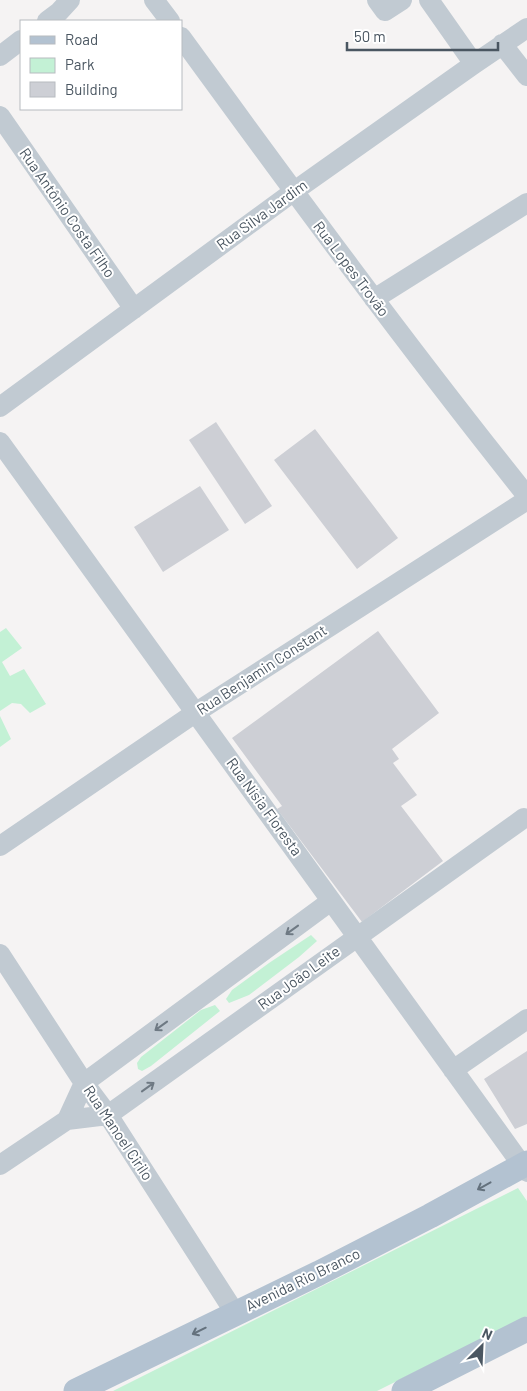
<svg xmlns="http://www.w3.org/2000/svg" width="527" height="1391" font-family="Barlow,sans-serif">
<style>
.green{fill:#c3f1d5}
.building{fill:#cdcfd5}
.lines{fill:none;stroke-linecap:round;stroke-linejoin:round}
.minor{stroke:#c1cad2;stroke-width:20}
.major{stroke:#b3c2d1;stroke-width:25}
.oneway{stroke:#6e7983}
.oneway2{stroke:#64717d}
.labels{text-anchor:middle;stroke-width:4;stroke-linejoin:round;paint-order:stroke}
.street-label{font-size:15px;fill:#4a5661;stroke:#fff}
</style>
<rect width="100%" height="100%" fill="#f5f3f3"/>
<!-- green -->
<path class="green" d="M6 628 22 648 2 662 10 676 24 669 46 704 30 713 21 704 12 703 0 711V632Z
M0 716 11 739 0 747Z
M311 935 317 941 299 957 249 995 229 1003 226 999 232 990 269 963Z
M215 1005 220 1011 151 1066 142 1071 138 1069 137 1063 141 1057 201 1010Z
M518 1188 527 1201V1316L377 1391H113Z"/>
<!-- building -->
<path class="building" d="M216 422 272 506 245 524 189 440Z
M315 429 398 538 357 569 274 460Z
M200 486 229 530 163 572 134 527Z
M378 631 439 713 392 749 399 759 393 763 417 795 401 806 443 861 362 922 277 809 282 806 232 738Z
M527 1051V1124L515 1129 484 1079Z"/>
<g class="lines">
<!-- minor -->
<path class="minor" d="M154 0 170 21
M377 0 385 11 402 0
M429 0 474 64
M47 21 59 12 70 0
M181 37C294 192 407 346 527 496
M502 44 527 76
M0 56 21 40
M0 116 134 309
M374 299 527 203
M0 407 293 192 474 64 527 28
M0 442 527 1172
M0 846 195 713 527 500
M0 954 84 1083 108 1115 235 1313
M453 1070 527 1019
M67 1120 84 1083 331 901
M0 1165 67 1120 108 1115 524 818"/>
<!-- major -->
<path class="major" d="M76 1391 319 1273 430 1216 527 1163
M404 1391 527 1329"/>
</g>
<!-- one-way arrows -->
<defs><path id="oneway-shaft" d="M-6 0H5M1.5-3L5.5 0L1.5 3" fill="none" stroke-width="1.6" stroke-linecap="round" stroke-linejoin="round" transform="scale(1.25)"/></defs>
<g class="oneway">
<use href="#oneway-shaft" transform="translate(292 930) rotate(144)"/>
<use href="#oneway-shaft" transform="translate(161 1026) rotate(144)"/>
<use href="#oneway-shaft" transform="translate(148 1087) rotate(-36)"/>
</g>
<g class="oneway2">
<use href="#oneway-shaft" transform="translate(484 1186) rotate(151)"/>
<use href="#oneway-shaft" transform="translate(199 1331) rotate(154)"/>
</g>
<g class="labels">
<!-- street labels -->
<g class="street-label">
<text transform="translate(67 213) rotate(55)" y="5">Rua Antônio Costa Filho</text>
<text transform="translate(262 215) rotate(-36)" y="5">Rua Silva Jardim</text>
<text transform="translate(351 269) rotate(53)" y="5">Rua Lopes Trovão</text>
<text transform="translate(262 670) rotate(-33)" y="5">Rua Benjamin Constant</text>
<text transform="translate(264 807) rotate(54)" y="5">Rua Nísia Floresta</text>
<text transform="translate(299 978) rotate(-36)" y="5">Rua João Leite</text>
<text transform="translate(118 1133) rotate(56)" y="5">Rua Manoel Cirilo</text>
<text transform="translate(303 1280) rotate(-26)" y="5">Avenida Rio Branco</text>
</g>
</g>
<!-- legend -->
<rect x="20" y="20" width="162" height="90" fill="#ffffff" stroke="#b7bbc0"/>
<rect x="30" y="36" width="25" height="8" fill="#b3c2d1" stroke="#b7bbc0"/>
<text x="65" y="45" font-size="15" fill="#4a5661">Road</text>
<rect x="30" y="58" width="25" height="15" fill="#c3f1d5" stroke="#b7bbc0"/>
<text x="65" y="70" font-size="15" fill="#4a5661">Park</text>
<rect x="30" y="82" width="25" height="15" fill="#cdcfd5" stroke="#b7bbc0"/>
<text x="65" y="95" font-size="15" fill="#4a5661">Building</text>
<!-- north arrow -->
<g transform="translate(482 1346) rotate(24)" stroke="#ffffff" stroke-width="4" paint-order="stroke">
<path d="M0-4L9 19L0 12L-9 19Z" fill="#4a5661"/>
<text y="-8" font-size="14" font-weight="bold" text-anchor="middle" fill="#4a5661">N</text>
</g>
<!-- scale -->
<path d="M347 42v8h151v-8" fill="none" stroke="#4a5661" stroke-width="2.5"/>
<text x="354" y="42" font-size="15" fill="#4a5661" stroke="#ffffff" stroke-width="4" paint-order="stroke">50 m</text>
</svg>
